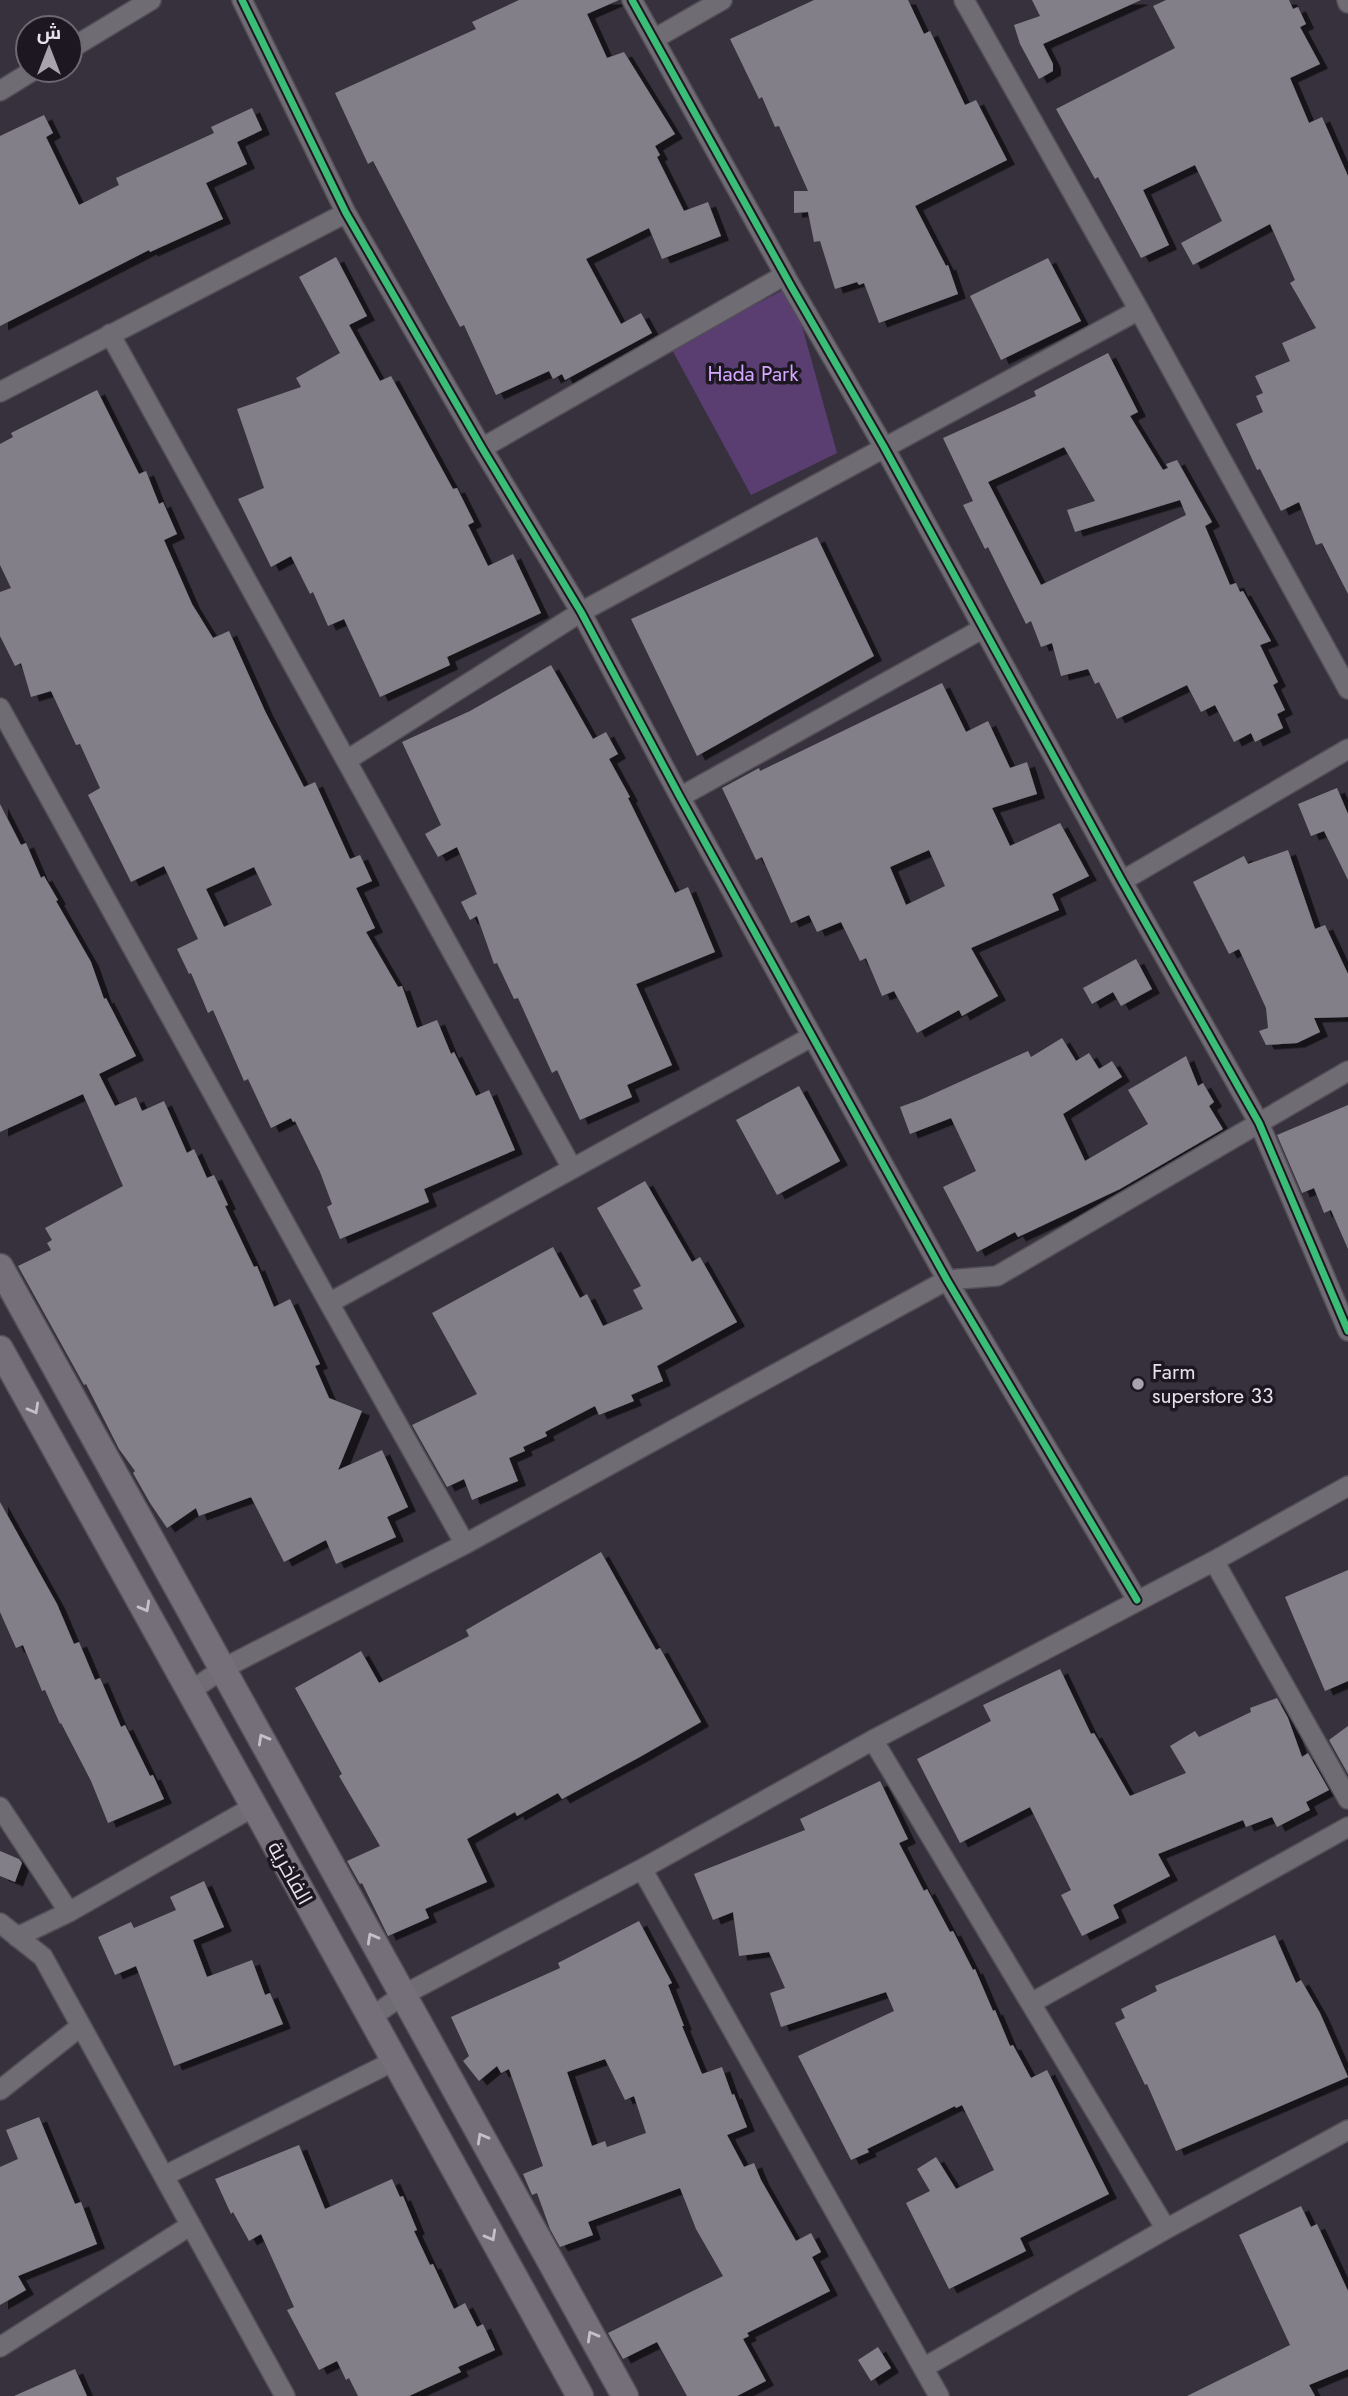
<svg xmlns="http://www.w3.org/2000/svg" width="1348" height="2396" font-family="Jost,Cairo,sans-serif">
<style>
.green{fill:#5a3e72}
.building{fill:#837f88;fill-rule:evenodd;filter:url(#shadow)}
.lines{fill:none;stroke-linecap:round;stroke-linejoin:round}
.street-casing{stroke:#534e57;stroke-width:22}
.secondary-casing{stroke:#534e57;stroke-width:29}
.street{stroke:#706c74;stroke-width:19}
.secondary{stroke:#746f79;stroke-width:26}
.cycleway-casing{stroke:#1c1720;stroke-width:11}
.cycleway{stroke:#3abd76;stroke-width:7}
.oneway{stroke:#c4bfcb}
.poi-dot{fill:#a9a3b0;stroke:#1c1720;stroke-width:2.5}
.labels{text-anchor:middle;stroke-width:7;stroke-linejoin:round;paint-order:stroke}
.park-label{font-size:21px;fill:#d5a9ff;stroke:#1c1720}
.poi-label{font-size:21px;fill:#e7e1ee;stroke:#1c1720;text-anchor:start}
.street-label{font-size:21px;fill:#e7e1ee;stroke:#1c1720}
</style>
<defs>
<filter id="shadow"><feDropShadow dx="8" dy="4.5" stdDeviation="0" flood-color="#0009"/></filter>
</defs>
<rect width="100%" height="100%" fill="#36313c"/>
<!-- green -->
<path class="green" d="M791 286 837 453 751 495 671 348Z"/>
<!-- building -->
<path class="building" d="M519 0H619L587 14 607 58 624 52 675 134 655 146 660 155 657 157 684 211 708 202 721 236 662 259 649 228 586 259 621 324 641 313 652 333 565 380 562 374 553 379 549 371 496 395 464 325 460 327 373 161 368 164 335 93 476 29 472 22Z
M814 0H908L924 34 930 31 965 105 976 100 1007 160 915 206 946 266 948 265 958 294 879 323 864 283 859 285 857 282 835 289 820 241 814 242 808 212 794 213V191H808L779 126 775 127 762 97 759 99 730 39Z
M1032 0H1141L1043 44 1053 64V71L1039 79 1020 44 1014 25 1040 16Z
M1166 0H1289L1293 9 1298 7 1306 24 1300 27 1320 64 1290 78 1309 123 1322 117 1348 176V594L1322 543 1316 545 1299 502 1281 511 1260 469 1257 470 1236 424 1263 412 1256 396 1263 393 1255 376 1290 361 1282 343 1316 328 1290 283 1295 280 1270 224 1193 265 1181 243 1222 221 1195 165 1143 190 1169 245 1141 258 1098 177 1095 179 1056 109 1175 48 1153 6Z
M252 108 262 130 237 142 247 164 206 183 223 219 150 252 149 250 0 326V136L44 115 53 133 46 137 79 205 119 185 116 178 214 133 211 127Z
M336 257 367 316 349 325 380 381 391 376 453 489 457 488 474 522 468 525 488 566 513 554 541 613 447 657 450 665 380 697 344 619 328 626 313 592 310 594 291 556 271 567 238 499 264 488 237 409 301 387 296 378 340 353 299 277Z
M1048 258 1081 321 1001 360 970 296Z
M1108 353 1138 412 1130 416 1163 470 1168 468 1166 464 1177 460 1212 522 1205 526 1230 585 1236 583 1240 592 1243 591 1271 641 1260 645 1278 682 1273 685 1285 710 1277 714 1283 728 1255 742 1251 733 1234 742 1215 705 1201 712 1187 685 1117 719 1099 682 1095 684 1088 669 1061 676 1052 643 1041 647 1031 621 1026 624 988 547 985 549 963 505 973 501 943 438 1036 396 1034 391ZM1064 447 1095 501 1067 510 1075 532 1180 500 1186 515 1041 585 988 482Z
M97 390 139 474 146 471 159 504 163 502 177 534 164 540 192 604 213 638 229 631 265 711 304 787 315 782 350 859 360 855 372 881 356 888 375 928 366 932 398 987 402 986 417 1028 437 1020 451 1054 454 1052 476 1096 489 1090 515 1150 424 1189 429 1202 340 1239 327 1207 332 1204 320 1172 295 1121 293 1122 291 1118 271 1128 248 1079 244 1081 213 1010 208 1013 191 973 189 974 177 949 198 939 164 866 131 882 88 795 100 788 80 744 76 745 51 691 31 697 21 663 15 666 0 636V592L11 588 0 565V444L13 437 11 433ZM254 867 272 905 224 927 206 889Z
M817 537 874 656 697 756 631 619Z
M551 665 593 739 606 732 618 754 609 759 630 797 628 798 675 893 688 887 715 952 636 984 672 1065 627 1085 632 1097 580 1120 557 1070 552 1073 518 998 514 999 497 963 494 964 477 916 470 920 461 902 477 894 457 847 438 857 425 834 441 825 402 742 470 711Z
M942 683 966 732 988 721 1010 768 1027 762 1037 794 992 808 1010 846 1060 823 1089 876 1052 894 1059 910 971 948 998 996 962 1016 959 1010 917 1033 894 991 882 996 866 958 860 961 841 922 817 932 809 915 791 923 762 857 756 860 722 788 759 768 760 771ZM929 850 945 886 906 905 890 867Z
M1337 788 1348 814V880L1324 831 1311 836 1298 804Z
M0 804 21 845 26 843 41 878 44 876 58 900 56 901 91 962 104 999 106 998 136 1056 99 1074 115 1106 136 1097 142 1111 164 1101 187 1153 194 1149 207 1178 214 1175 228 1205 225 1206 254 1267 257 1266 274 1307 290 1299 320 1364 315 1366 329 1398 362 1411 338 1470 382 1450 408 1507 387 1517 396 1537 336 1564 326 1540 284 1562 251 1497 199 1516 196 1508 167 1528 150 1503 133 1473 135 1471 119 1449 86 1384 84 1385 18 1266 51 1250 47 1243 52 1240 45 1228 123 1186 83 1094 0 1132Z
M1288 850 1315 929 1325 925 1348 974V1017L1314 1018 1320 1032 1297 1043 1266 1045 1259 1031 1268 1028 1266 1008 1239 949 1229 954 1193 882 1244 856 1248 864Z
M1136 959 1152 989 1121 1006 1113 992 1092 1004 1083 988Z
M1062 1038 1076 1061 1089 1053 1099 1069 1112 1061 1122 1077 1063 1114 1085 1161 1148 1124 1128 1090 1186 1056 1198 1086 1203 1083 1214 1102 1209 1106 1223 1129 1120 1189 1018 1237 1015 1232 977 1252 943 1187 976 1171 951 1118 910 1134 900 1107 922 1099 1028 1051 1031 1057Z
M799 1086 840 1161 777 1195 736 1120Z
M1348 1105V1249L1331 1210 1324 1213 1314 1188 1302 1193 1277 1135Z
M645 1181 692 1262 700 1257 737 1322 657 1366 663 1381 631 1395 634 1401 599 1415 595 1406 545 1432 547 1436 523 1447 525 1451 509 1458 518 1481 472 1500 464 1479 447 1487 412 1425 477 1394 432 1313 553 1247 580 1298 587 1294 603 1326 643 1309 633 1290 641 1286 597 1208Z
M0 1502 57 1604 74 1644 79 1642 95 1680 100 1678 121 1727 125 1725 150 1776 153 1775 164 1799 108 1823 91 1781 61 1723 60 1724 45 1690 42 1691 23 1645 16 1648 0 1612Z
M601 1552 656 1650 660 1648 701 1722 638 1758 562 1799 558 1793 517 1816 515 1812 467 1839 487 1882 425 1909 429 1918 388 1936 362 1883 360 1884 347 1861 380 1846 339 1776 342 1774 295 1688 361 1651 379 1683 469 1636 466 1630Z
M1348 1570V1681L1325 1691 1285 1597Z
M1060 1669 1091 1734 1094 1733 1130 1796 1186 1773 1170 1746 1195 1731 1199 1737 1251 1712 1250 1708 1277 1698 1288 1718 1302 1757 1308 1753 1329 1790 1306 1802 1310 1810 1277 1827 1272 1817 1246 1827 1243 1820 1158 1854 1170 1876 1113 1905 1119 1918 1082 1936 1061 1895 1071 1890 1030 1807 960 1843 917 1759 991 1721 983 1705Z
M1348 1726V1774L1329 1740Z
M880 1781 908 1839 899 1843 924 1891 927 1889 950 1932 953 1931 973 1970 975 1969 993 2011 995 2010 1010 2046 1013 2045 1031 2078 1047 2070 1109 2194 1020 2238 1026 2251 949 2289 906 2203 930 2191 917 2169 936 2157 956 2189 994 2170 962 2105 956 2108 955 2106 867 2149 869 2152 851 2160 798 2056 894 2011 886 1992 781 2027 770 1993 785 1988 769 1952 739 1956 733 1912 713 1920 694 1874 805 1830 800 1819Z
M0 1851 19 1859 22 1863 15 1882 0 1876Z
M204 1881 224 1927 193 1940 207 1977 252 1960 265 1995 270 1993 283 2024 174 2066 136 1966 115 1975 98 1937 131 1922 134 1928 176 1910 170 1897Z
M639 1921 672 1983 668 1985 684 2026H682L702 2074 722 2067 732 2095 734 2094 747 2127 727 2135 744 2167 754 2163 761 2180 796 2241 811 2233 821 2252 812 2257 830 2291 747 2333 749 2336 743 2339 766 2381 737 2396H687L657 2342 623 2359 608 2333 723 2276 696 2229 680 2188 588 2222 593 2235 560 2247 550 2229 537 2193 532 2195 523 2174 543 2166 509 2069 501 2073 497 2066 479 2081 463 2061 469 2056 451 2017 560 1968 558 1963ZM605 2059 625 2100 634 2096 646 2133 607 2147 605 2141 592 2146 567 2072Z
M1275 1935 1296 1983 1301 1980 1320 2013 1348 2077 1176 2151 1147 2084 1145 2085 1115 2023 1125 2018 1121 2009 1157 1991 1155 1986Z
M39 2117 75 2204 81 2202 97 2244 18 2276 26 2290 0 2305V2167L18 2159 6 2130Z
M299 2145 325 2209 392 2179 400 2197 403 2196 417 2230 414 2231 430 2265 433 2264 454 2309 465 2303 477 2327 483 2324 495 2350 458 2367 461 2372 409 2396H358L349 2378 346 2380 337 2361 319 2370 287 2310 294 2307 261 2234 249 2241 233 2212 231 2214 215 2179Z
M1301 2206 1311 2227 1317 2224 1348 2291V2369L1309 2385 1315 2396H1187L1290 2345 1239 2235Z
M878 2347 891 2368 871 2381 858 2360Z
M75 2369 87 2396H14Z"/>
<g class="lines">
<defs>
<path id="street" d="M242 0 346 213 482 448 581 612 680 797 947 1280 1137 1600
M632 0 791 286 884 447 1122 881 1259 1123 1348 1331
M964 0 1139 310 1348 689
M1347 0 1348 3
M654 39 722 0
M70 49 151 0
M0 91 34 70
M110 334 572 1168
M0 392 346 213
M482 448 785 275
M0 708 329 1303 465 1544
M347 760 581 612 1139 310
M680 797 982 629
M1122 881 1348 749
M329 1303 811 1037
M1214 1561 1348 1799
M192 1690 224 1668 465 1544 947 1280 997 1276 1348 1071
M873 1740 1166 2229
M0 1807 69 1912
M642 1869 939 2396
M0 1923 43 1957 285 2396
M17 1937 69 1912 253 1807
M1031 2003 1348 1827
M370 2018 403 1995 642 1869 873 1740 1214 1561 1348 1486
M0 2090 81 2026
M164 2176 394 2061
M0 2347 191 2225
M923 2368 1166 2229 1348 2130"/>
<path id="secondary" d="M0 1267C210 1642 416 2020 625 2396
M0 1349C196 1697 386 2047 580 2396"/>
</defs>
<!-- street casing -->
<use href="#street" class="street-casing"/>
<!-- secondary casing -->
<use href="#secondary" class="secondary-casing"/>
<!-- street -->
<use href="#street" class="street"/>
<!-- secondary -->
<use href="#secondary" class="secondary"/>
<defs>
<path id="cycleway" d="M242 0 346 213 482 448 581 612 680 797 947 1280 1137 1600
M632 0 791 286 884 447 1122 881 1259 1123 1348 1331"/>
</defs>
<!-- cycleway casing -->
<use href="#cycleway" class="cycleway-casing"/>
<!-- cycleway -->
<use href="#cycleway" class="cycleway"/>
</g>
<!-- one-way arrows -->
<defs><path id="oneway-chevron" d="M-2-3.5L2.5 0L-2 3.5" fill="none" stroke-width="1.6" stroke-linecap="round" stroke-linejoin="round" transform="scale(1.75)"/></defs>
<g class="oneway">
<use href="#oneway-chevron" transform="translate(34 1409) rotate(61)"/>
<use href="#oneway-chevron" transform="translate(145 1607) rotate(61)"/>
<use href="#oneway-chevron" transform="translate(263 1739) rotate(-119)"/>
<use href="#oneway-chevron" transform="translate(372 1938) rotate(-119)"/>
<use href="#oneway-chevron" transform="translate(482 2138) rotate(-119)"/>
<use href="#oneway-chevron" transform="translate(491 2236) rotate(61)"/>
<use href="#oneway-chevron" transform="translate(592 2336) rotate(-119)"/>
</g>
<!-- markers -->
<circle class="poi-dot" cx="1138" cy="1384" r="7"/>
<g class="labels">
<!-- park labels -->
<g class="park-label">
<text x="753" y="381">Hada Park</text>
</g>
<!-- poi labels -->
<g class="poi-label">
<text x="1152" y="1379">Farm<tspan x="1152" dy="24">superstore 33</tspan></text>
</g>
<!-- street labels -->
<g class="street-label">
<text transform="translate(290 1873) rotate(61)" y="7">الفاخرية</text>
</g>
</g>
<!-- north arrow -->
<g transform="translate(49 49)"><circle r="33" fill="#1c1720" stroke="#6d6872" stroke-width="2"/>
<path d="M0-5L12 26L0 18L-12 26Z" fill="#a9a3b0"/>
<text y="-10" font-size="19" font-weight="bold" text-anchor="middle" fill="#e7e1ee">ش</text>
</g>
</svg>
